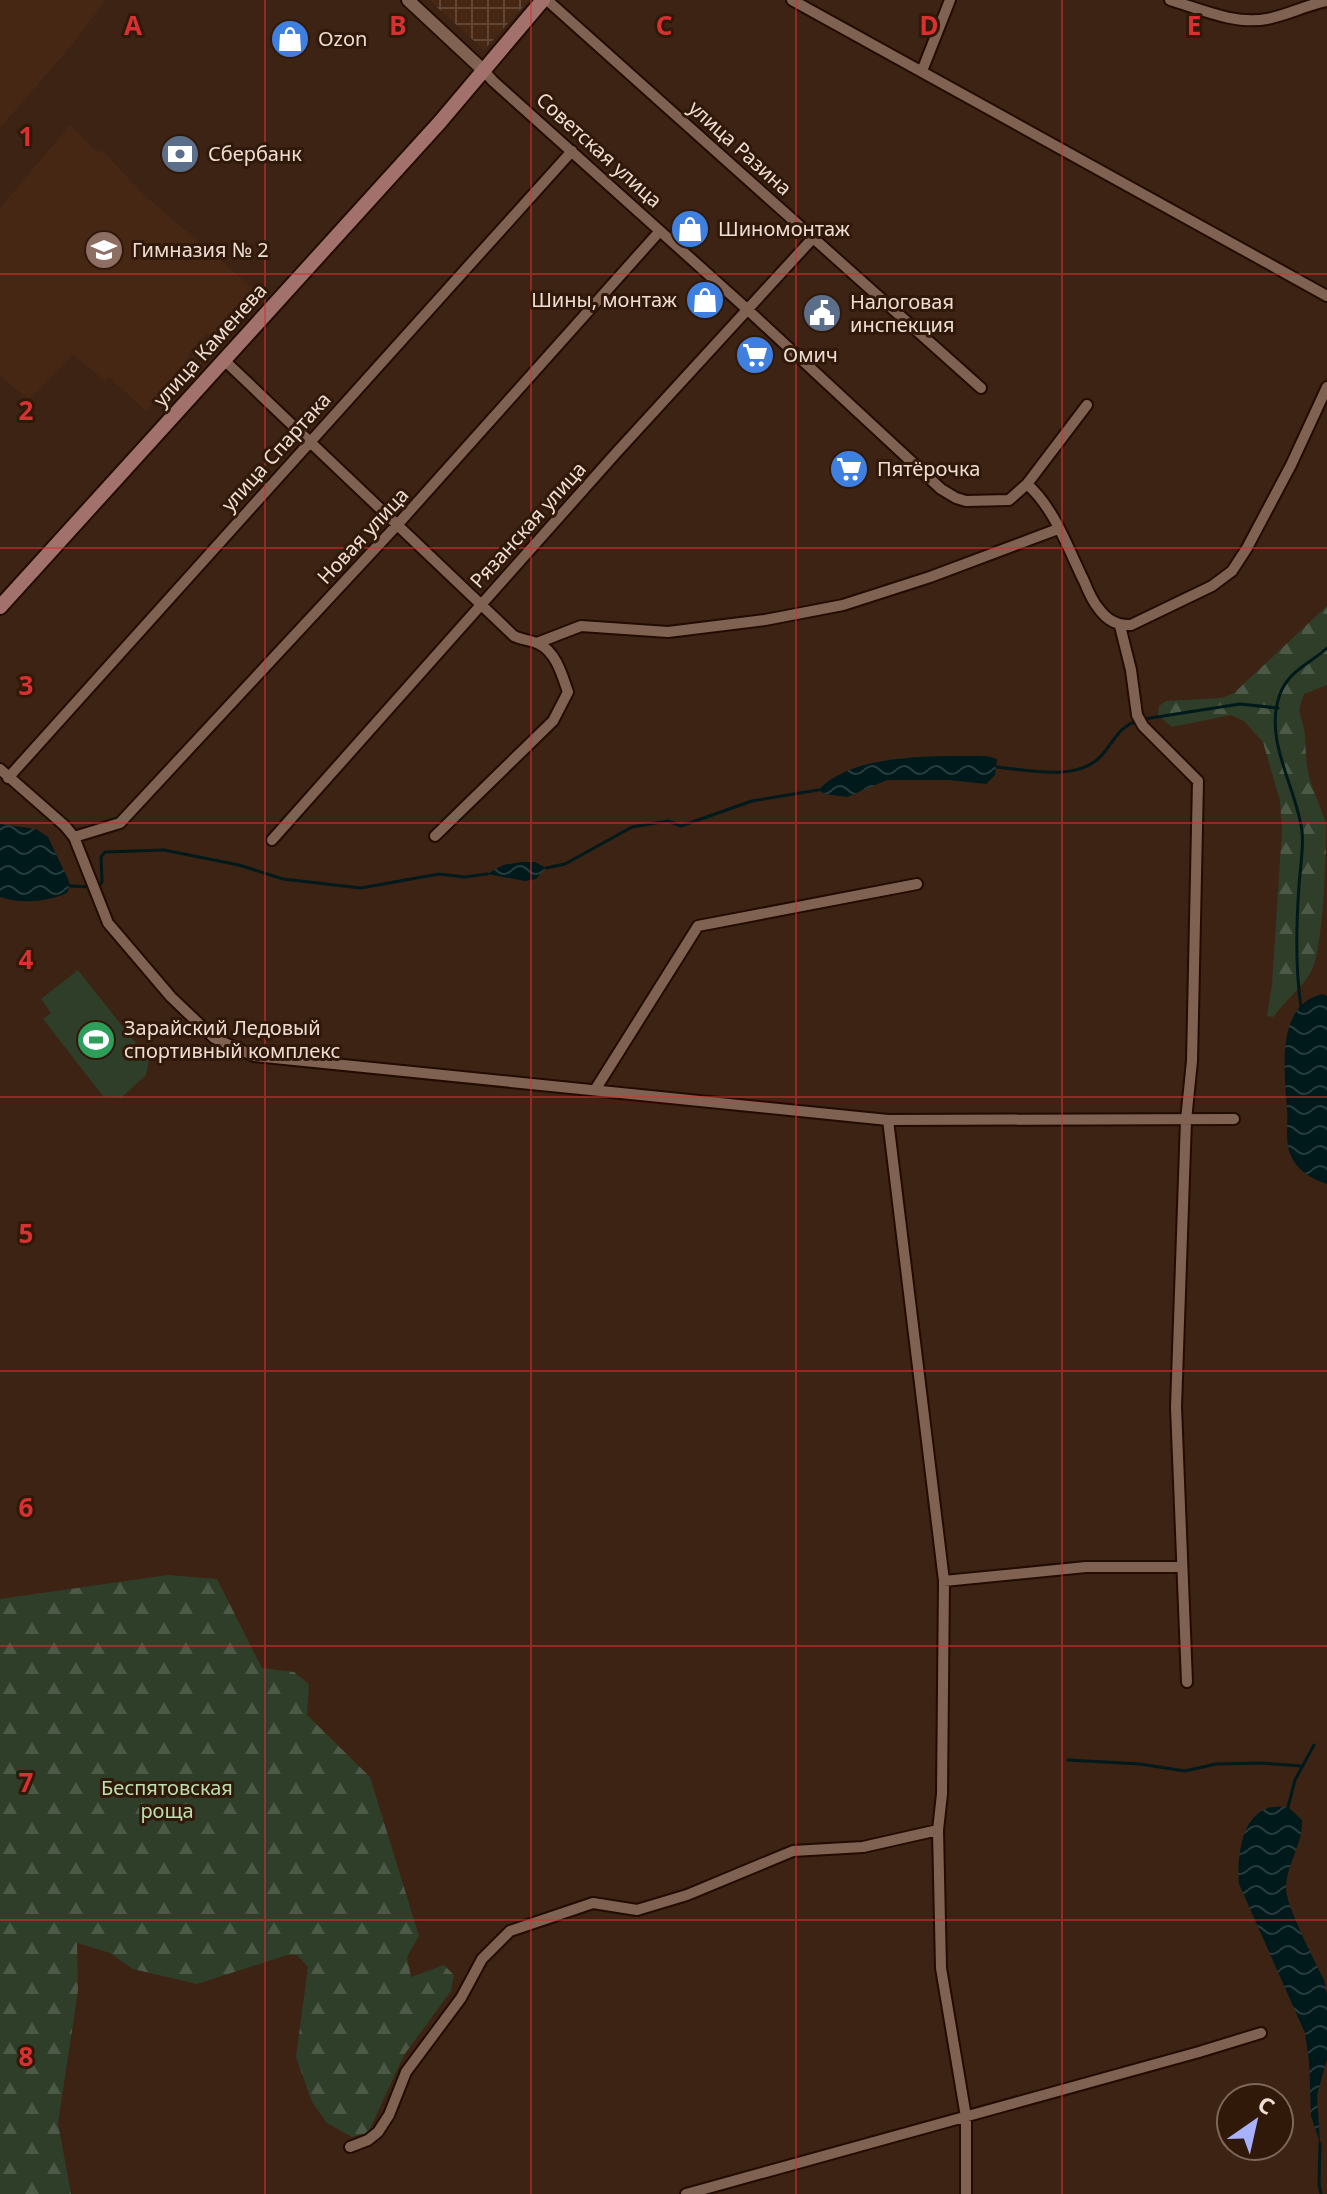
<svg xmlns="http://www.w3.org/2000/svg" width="1327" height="2194" font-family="'Noto Sans',sans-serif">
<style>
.built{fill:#462714}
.industrial{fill:url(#industrial-grid)}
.forest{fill:url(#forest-firs)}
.garden{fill:#2f3e29}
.water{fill:url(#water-waves)}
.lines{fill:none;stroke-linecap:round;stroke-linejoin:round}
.stream{stroke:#001a1c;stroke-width:3}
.minor-casing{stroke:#220b01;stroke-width:14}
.tertiary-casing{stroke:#220b01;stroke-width:16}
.secondary-casing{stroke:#220b01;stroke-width:18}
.minor{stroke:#806252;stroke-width:10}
.tertiary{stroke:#806252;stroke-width:12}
.secondary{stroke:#a2716c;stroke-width:14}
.grid{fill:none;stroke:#d73131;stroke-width:2;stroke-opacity:0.55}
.labels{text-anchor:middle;stroke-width:6;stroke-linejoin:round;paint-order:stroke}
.poi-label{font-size:20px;fill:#efddd4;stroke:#31190a;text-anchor:start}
.street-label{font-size:20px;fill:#efddd4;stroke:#31190a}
.park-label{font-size:20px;fill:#bcdeb0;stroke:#31190a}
.grid-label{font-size:26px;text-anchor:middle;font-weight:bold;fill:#d73131;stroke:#31190a;stroke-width:6;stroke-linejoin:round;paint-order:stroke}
</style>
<defs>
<pattern id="industrial-grid" width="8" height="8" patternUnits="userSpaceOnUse" patternTransform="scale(2)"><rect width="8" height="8" fill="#462714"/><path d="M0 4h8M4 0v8" fill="none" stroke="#614635"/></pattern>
<pattern id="forest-firs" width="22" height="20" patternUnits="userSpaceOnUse" patternTransform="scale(2)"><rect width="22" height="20" fill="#2f3e29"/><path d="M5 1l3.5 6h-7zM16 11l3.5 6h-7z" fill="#4d5947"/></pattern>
<pattern id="water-waves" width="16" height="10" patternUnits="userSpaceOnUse" patternTransform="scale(2)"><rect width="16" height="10" fill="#001a1c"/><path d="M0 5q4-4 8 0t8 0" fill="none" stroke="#263b3c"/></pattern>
</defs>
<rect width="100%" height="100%" fill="#3c2314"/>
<!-- built -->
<path class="built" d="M0 0H106L71 46 0 128Z
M70 125 98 153 102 150 143 194 256 291 213 338 207 333 187 355 193 361 146 411 109 377 105 381 73 355 29 400 0 376V208Z"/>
<!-- industrial -->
<path class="industrial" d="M429 0H529L484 50Z"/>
<!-- forest -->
<path class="forest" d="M1327 606V685L1304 694C1295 716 1302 713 1305 734 1306 747 1305 759 1308 771 1311 789 1321 806 1326 824 1327 846 1323 950 1312 970 1303 987 1285 1001 1273 1017L1267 1016 1272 984 1282 831 1280 801 1263 742 1244 721 1231 715 1172 727 1158 715 1159 706 1166 701 1222 698 1234 693Z
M168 1575 217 1579 262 1668 294 1672 309 1684 307 1715 370 1777 419 1936 407 1957 411 1977 444 1965 454 1975 451 1991 404 2055 368 2133 352 2137 327 2123 312 2102 296 2057 308 1967 297 1955H287L197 1984 133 1969 110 1953 77 1943 78 1991 58 2123 71 2194H0V1599Z"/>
<!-- garden -->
<path class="garden" d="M78 970 149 1060 146 1075 121 1098 103 1096 43 1019 51 1013 41 999Z"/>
<!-- water -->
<path class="water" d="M986 756 997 759 995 775 986 784 949 780H887L847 797 825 794 818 790C855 752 937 756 986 756Z
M0 824 36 829 48 837 68 879 70 886 67 893C47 902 21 904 0 897Z
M521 862H535L546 868 536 879 525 881 487 874 503 865Z
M1323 994 1327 996V1184C1309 1178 1293 1168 1288 1147 1286 1136 1288 1121 1287 1109 1285 1074 1274 1004 1323 994Z
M1288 1807 1302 1820C1303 1844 1287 1863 1286 1887 1285 1905 1315 1961 1324 1980L1327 1994V2059L1317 2095 1320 2143 1311 2116 1309 2061 1305 2033 1239 1884C1237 1861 1240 1817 1268 1808 1274 1806 1283 1807 1288 1807Z"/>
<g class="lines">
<!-- stream -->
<path class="stream" d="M1144 719 1240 704 1278 708
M997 767C1027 770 1078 782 1101 756 1113 743 1118 727 1137 721
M546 868 565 864 632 827 668 821 681 826 752 801 818 790
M70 886 90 887
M98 888 102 882 101 857 105 852 164 850 239 865 283 879 361 888 439 874 465 877 487 874
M1301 1007C1295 966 1296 927 1299 886 1300 868 1304 848 1302 831 1296 786 1263 740 1280 694 1289 670 1310 664 1327 648
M1068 1760 1140 1764 1185 1771 1216 1764 1260 1763 1302 1766
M1288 1807 1295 1780 1314 1745
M1320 2143 1319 2184 1321 2194"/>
<defs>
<path id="minor" d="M547 0 981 388
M792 0 1327 296
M1170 0C1200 9 1235 25 1267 19 1288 15 1306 5 1327 1
M482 69 493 81 748 310 941 489 956 498 966 501 1009 500 1027 484 1087 405
M922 71 950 0
M224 360 514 636C522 640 531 640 539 644 556 652 562 675 568 692L553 721 435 836
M1027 484C1055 509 1068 549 1084 581 1088 591 1092 601 1099 609 1107 620 1117 626 1131 625L1212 586 1232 571 1247 548 1291 465 1327 387
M1120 626 1131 670 1137 715 1143 726 1198 781 1192 1061 1186 1120 1176 1407 1187 1682
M537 643 581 626 668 632 765 620 843 605 930 577 1058 529
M0 769 65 826 74 837 108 923 171 997 214 1038 254 1056 888 1120 1234 1119
M8 778 572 151
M74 837 120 823 398 524 659 232
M272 840 616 453 813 238
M595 1090 698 926 917 884
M888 1120 944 1581 942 1794 938 1830 941 1968 966 2117V2194
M944 1581 1086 1567H1182
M350 2147 368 2140 378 2132 389 2115 406 2072 461 1998 482 1959 510 1931 593 1903 637 1910 687 1895 793 1851 863 1847 938 1830
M686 2194 1199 2052 1261 2033"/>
<path id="tertiary" d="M408 0 482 69"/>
<path id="secondary" d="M0 607 440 122 543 0"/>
</defs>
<!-- minor casing -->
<use href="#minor" class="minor-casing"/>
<!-- tertiary casing -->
<use href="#tertiary" class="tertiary-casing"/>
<!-- secondary casing -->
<use href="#secondary" class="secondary-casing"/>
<!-- minor -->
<use href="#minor" class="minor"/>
<!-- tertiary -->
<use href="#tertiary" class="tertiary"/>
<!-- secondary -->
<use href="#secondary" class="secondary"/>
</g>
<!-- grid -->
<path class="grid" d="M265 0V2194M531 0V2194M796 0V2194M1062 0V2194M0 274H1327M0 548H1327M0 823H1327M0 1097H1327M0 1371H1327M0 1646H1327M0 1920H1327"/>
<!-- icons -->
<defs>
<symbol id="shop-disc" viewBox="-11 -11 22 22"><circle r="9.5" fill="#3f7fe0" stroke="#31190a"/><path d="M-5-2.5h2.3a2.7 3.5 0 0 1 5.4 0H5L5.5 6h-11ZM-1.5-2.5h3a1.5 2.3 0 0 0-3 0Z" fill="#fff"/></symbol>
<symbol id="bank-disc" viewBox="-11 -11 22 22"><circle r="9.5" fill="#5c6f8a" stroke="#31190a"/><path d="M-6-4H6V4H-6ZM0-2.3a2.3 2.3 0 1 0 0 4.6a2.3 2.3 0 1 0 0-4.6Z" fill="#fff"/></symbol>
<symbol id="school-disc" viewBox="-11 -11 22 22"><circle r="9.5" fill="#8d6e63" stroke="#31190a"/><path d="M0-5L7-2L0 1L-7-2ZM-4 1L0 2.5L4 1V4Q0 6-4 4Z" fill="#fff"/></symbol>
<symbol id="civic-disc" viewBox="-11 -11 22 22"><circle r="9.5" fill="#5c6f8a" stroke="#31190a"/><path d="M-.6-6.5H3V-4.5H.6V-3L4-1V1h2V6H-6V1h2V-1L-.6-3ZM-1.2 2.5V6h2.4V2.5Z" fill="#fff"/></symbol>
<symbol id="supermarket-disc" viewBox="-11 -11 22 22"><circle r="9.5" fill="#3f7fe0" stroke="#31190a"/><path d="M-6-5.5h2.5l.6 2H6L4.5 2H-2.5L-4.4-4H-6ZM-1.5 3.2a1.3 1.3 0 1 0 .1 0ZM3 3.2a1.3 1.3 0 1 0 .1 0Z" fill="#fff"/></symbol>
<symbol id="stadium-disc" viewBox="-11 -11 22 22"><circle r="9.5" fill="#2e9e5b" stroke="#31190a"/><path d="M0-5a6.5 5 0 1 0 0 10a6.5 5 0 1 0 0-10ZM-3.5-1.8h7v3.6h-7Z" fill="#fff"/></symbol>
</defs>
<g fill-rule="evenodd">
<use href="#shop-disc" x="268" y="17" width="44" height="44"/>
<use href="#bank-disc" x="158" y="132" width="44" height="44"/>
<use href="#shop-disc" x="668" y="207" width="44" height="44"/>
<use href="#school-disc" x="82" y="228" width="44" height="44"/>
<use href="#shop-disc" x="683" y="278" width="44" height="44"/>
<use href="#civic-disc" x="800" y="291" width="44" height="44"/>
<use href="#supermarket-disc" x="733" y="333" width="44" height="44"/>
<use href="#supermarket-disc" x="827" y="447" width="44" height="44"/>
<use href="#stadium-disc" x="74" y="1018" width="44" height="44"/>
</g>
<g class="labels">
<!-- poi labels -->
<g class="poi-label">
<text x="318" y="46">Ozon</text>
<text x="208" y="161">Сбербанк</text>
<text x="718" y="236">Шиномонтаж</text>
<text x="132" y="257">Гимназия № 2</text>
<text x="677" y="307" text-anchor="end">Шины, монтаж</text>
<text x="850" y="309">Налоговая<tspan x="850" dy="23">инспекция</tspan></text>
<text x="783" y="362">Омич</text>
<text x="877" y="476">Пятёрочка</text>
<text x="124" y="1035">Зарайский Ледовый<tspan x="124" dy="23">спортивный комплекс</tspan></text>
</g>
<!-- street labels -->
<g class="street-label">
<text transform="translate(740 148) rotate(42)" y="7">улица Разина</text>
<text transform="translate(599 150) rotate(42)" y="7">Советская улица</text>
<text transform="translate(210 345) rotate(-48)" y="7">улица Каменева</text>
<text transform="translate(276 452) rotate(-48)" y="7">улица Спартака</text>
<text transform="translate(528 525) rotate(-48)" y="7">Рязанская улица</text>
<text transform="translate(363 536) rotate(-47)" y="7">Новая улица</text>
</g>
<!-- park labels -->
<g class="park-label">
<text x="167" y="1795">Беспятовская<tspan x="167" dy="23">роща</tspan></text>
</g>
</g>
<g class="grid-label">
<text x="133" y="35">A</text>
<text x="398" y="35">B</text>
<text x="664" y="35">C</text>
<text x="929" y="35">D</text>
<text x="1194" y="35">E</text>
<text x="26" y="146">1</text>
<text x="26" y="420">2</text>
<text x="26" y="695">3</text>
<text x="26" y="969">4</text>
<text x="26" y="1243">5</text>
<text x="26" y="1517">6</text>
<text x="26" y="1792">7</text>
<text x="26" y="2066">8</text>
</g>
<!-- north arrow -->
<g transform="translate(1255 2122) rotate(34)"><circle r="38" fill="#31190a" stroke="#7d675b" stroke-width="2"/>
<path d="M0-6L14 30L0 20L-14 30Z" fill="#a7b1fc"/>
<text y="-12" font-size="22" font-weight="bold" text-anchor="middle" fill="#efddd4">С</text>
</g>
</svg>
